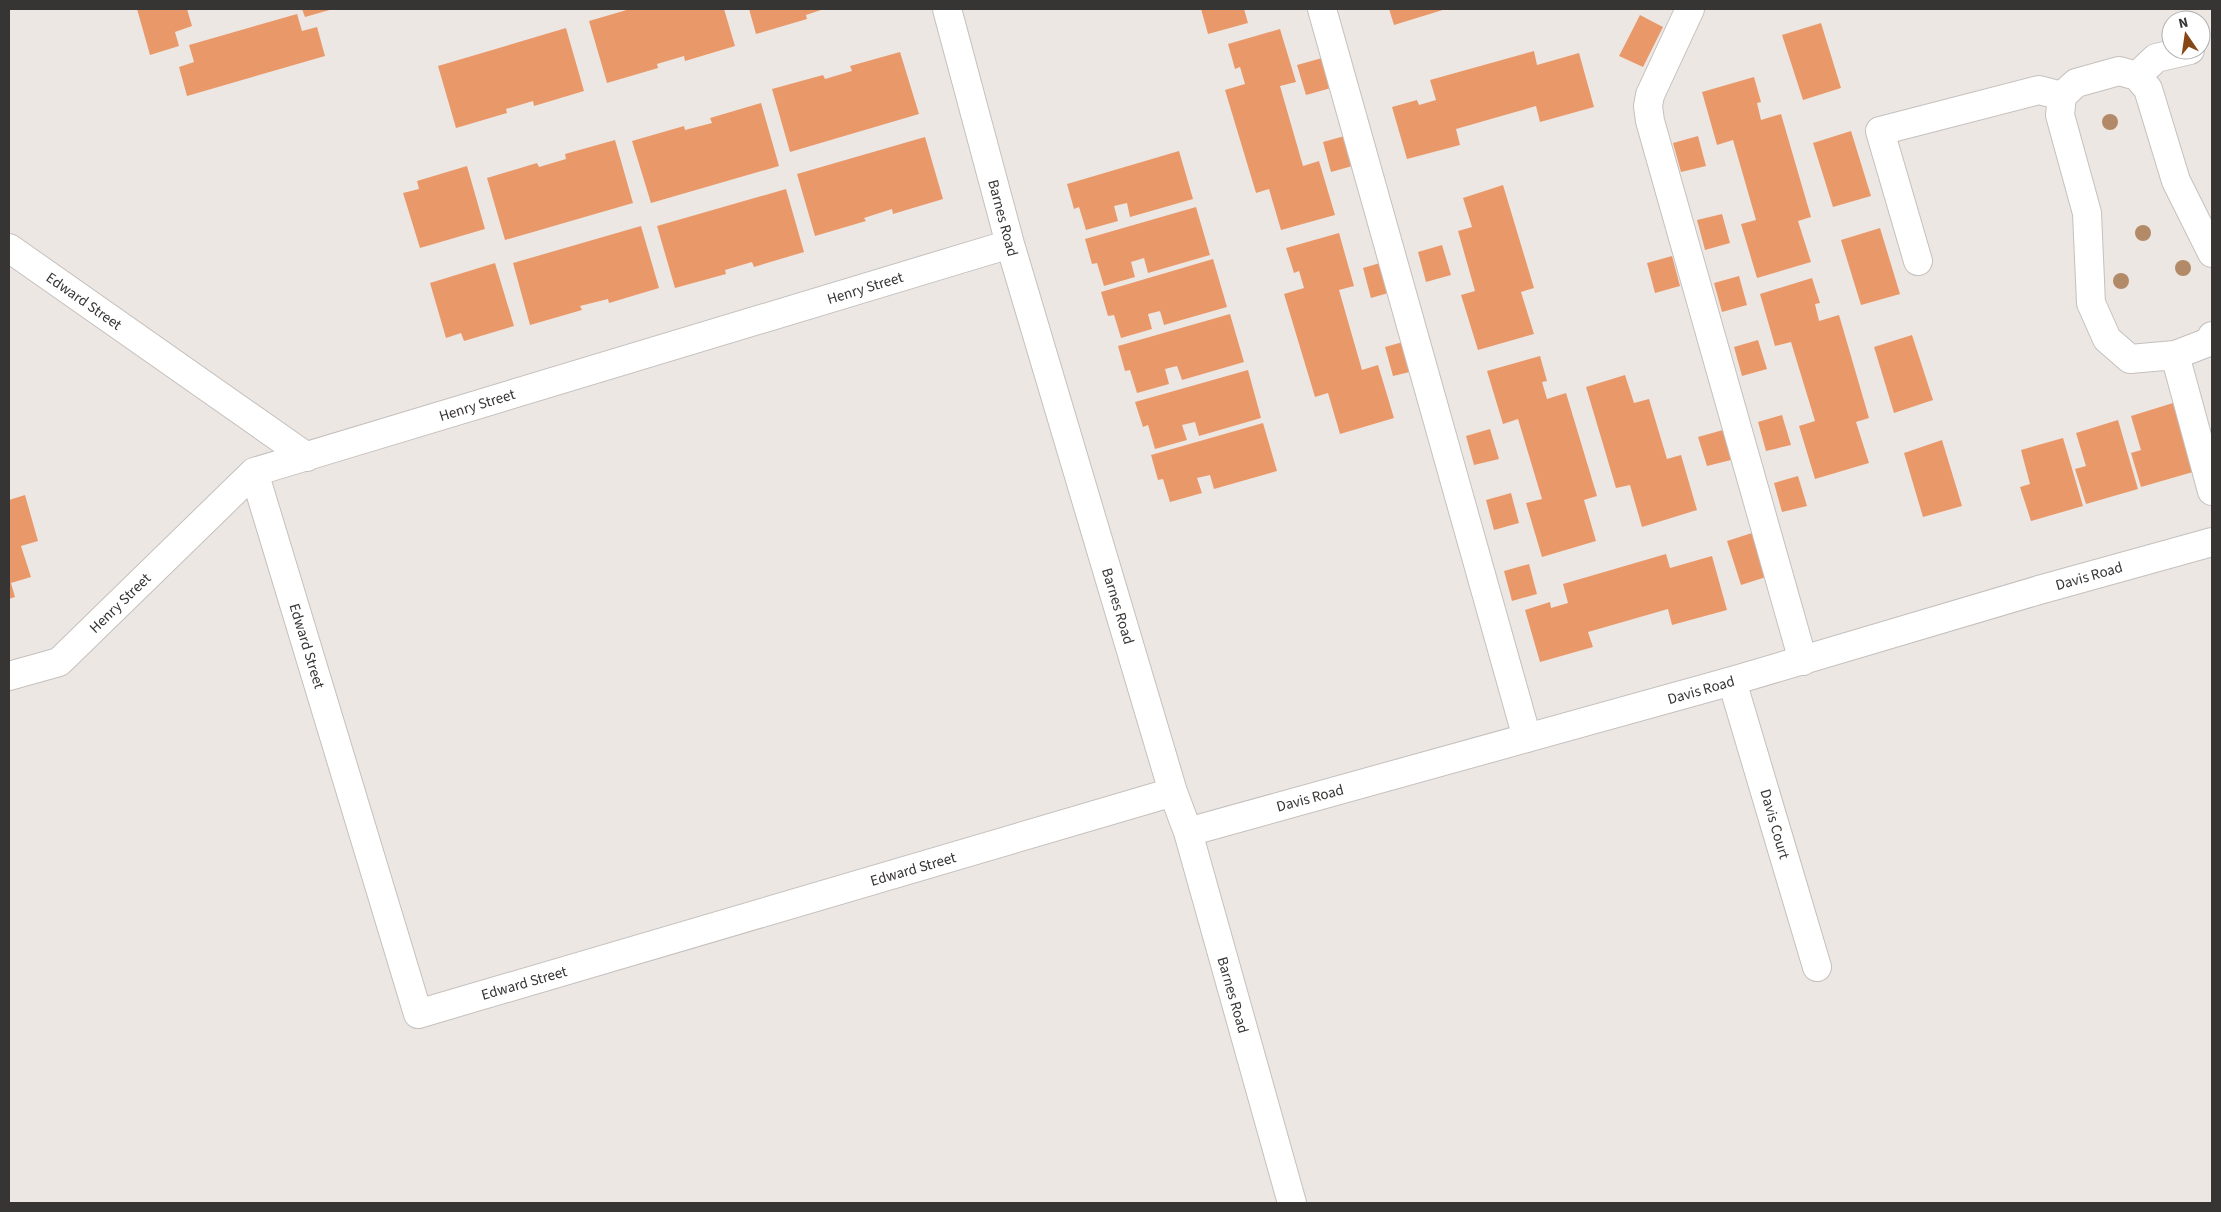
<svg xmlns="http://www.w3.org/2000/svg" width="2221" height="1212" font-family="'Source Sans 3',sans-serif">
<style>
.building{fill:#e99969}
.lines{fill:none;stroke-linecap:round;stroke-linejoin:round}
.minor-casing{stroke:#c5c0bd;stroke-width:30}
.minor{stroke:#fff;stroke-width:28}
.tree{fill:#b38a67}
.labels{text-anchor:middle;stroke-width:4;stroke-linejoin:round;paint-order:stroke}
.street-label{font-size:15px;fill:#373534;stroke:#fff}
</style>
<rect width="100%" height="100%" fill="#ede7e4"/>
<!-- building -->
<path class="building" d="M137 9H187L192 26 175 32 179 46 150 55Z
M302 9H333L305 17Z
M630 9H724L735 46 685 61 684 56 657 64 658 68 607 83 589 21Z
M749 9H824L806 15 807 19 756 34Z
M1201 9H1244L1248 23 1208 34Z
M1389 9H1446L1394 25Z
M297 14 302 31 317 27 325 56 187 96 179 67 194 62 189 45Z
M1640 15 1663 27 1643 67 1619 56Z
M1821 23 1841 88 1803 100 1782 35Z
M566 28 584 91 534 106 533 101 506 109 507 113 456 128 438 66Z
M1280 29 1296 82 1280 86 1303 166 1319 161 1335 215 1281 230 1269 189 1256 193 1225 90 1245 84 1240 67 1235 69 1228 44Z
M1534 51 1537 65 1579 53 1594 107 1540 122 1536 106 1456 129 1460 145 1407 159 1392 107 1417 100 1419 105 1436 100 1430 80Z
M900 52 919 114 790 152 772 89 823 75 825 79 852 71 850 66Z
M1322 58 1331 88 1306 95 1297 65Z
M1754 77 1761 102 1757 103 1761 120 1781 114 1811 217 1798 221 1811 262 1757 278 1741 224 1756 220 1733 140 1717 145 1702 92Z
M761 103 779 166 651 203 632 141 684 126 685 130 712 123 710 118Z
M1851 131 1871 196 1833 207 1813 143Z
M1348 135 1356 165 1331 172 1323 142Z
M1698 136 1706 166 1681 172 1673 143Z
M925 137 943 199 893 214 892 209 864 218 866 221 815 236 797 174Z
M615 140 633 203 505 240 487 178 537 163 539 167 566 159 565 154Z
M1179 151 1193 199 1130 217 1127 203 1114 206 1118 221 1086 230 1079 207 1074 209 1067 184Z
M467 166 485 229 420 248 403 193 419 189 417 181Z
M1503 185 1534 288 1521 292 1534 334 1478 350 1461 295 1475 291 1458 231 1472 227 1463 198Z
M786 189 804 252 754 267 752 262 725 270 726 274 675 288 657 226Z
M1196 207 1210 255 1148 273 1144 258 1131 262 1135 277 1104 286 1097 263 1092 264 1085 239Z
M1722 214 1730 243 1705 250 1697 220Z
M641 226 659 288 609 303 608 299 580 306 582 310 530 325 513 263Z
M1880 228 1900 294 1861 305 1841 240Z
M1339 233 1354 286 1339 290 1362 370 1378 365 1394 418 1340 434 1328 393 1315 397 1284 294 1304 288 1299 271 1294 273 1286 248Z
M1442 245 1451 275 1426 282 1418 252Z
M1672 256 1680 286 1655 293 1647 263Z
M1213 259 1227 307 1164 325 1160 311 1148 314 1152 329 1121 338 1114 315 1108 316 1101 292Z
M1387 261 1395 291 1371 298 1363 268Z
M495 263 514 326 464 341 461 333 446 338 430 283Z
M1739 276 1747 305 1722 312 1714 283Z
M1812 278 1820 303 1815 304 1819 321 1839 315 1869 418 1856 422 1869 463 1815 479 1799 426 1815 421 1791 342 1775 346 1760 294Z
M1230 314 1244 362 1182 380 1177 366 1165 369 1169 384 1137 393 1130 370 1125 371 1118 346Z
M1912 335 1933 400 1894 413 1874 347Z
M1410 340 1418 370 1393 376 1385 347Z
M1758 340 1767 369 1742 376 1734 347Z
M1540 356 1547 381 1542 382 1547 399 1566 393 1597 496 1584 500 1596 541 1542 557 1526 503 1542 499 1518 419 1503 424 1487 371Z
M1248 370 1261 418 1199 436 1195 422 1182 425 1187 440 1155 449 1148 425 1143 427 1135 402Z
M1625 375 1634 403 1649 399 1667 459 1681 455 1697 510 1642 527 1630 485 1616 488 1586 387Z
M2173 403 2193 472 2141 487 2131 453 2141 450 2131 416Z
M1782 415 1791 445 1766 451 1758 422Z
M2118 420 2138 489 2086 504 2075 469 2086 466 2076 433Z
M1263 423 1277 471 1214 489 1210 475 1197 478 1202 493 1170 502 1163 479 1158 480 1151 455Z
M1490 429 1499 459 1474 465 1466 436Z
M1723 430 1731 460 1707 466 1698 437Z
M2063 438 2083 506 2031 521 2020 487 2030 484 2021 450Z
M1942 440 1962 506 1923 517 1904 453Z
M1798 476 1807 506 1782 512 1774 483Z
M1511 493 1519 523 1494 530 1486 500Z
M25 495 38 541 21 546 31 577 11 583 15 597 9 599V500Z
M1752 533 1766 577 1741 585 1727 541Z
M1666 554 1670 568 1712 556 1727 610 1672 625 1668 609 1588 632 1593 647 1540 662 1525 610 1550 602 1551 608 1568 603 1563 584Z
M1529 564 1537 594 1512 601 1504 571Z"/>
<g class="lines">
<defs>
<path id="minor" d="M947 9 1010 244 1173 792 1188 832 1292 1203
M1322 9 1527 738
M1690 9 1650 95 1648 106 1650 121 1803 661
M2190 50 2156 58 2137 76 2148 89 2176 181 2212 253
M2062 96 2076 83 2119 71 2137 76
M9 248 307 457
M1918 261 1880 131 2039 90 2062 96 2060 115 2087 213 2091 303 2107 339 2130 359 2175 355
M2212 336 2209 342 2175 355 2212 491
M254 472 418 1014 1173 792
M9 676 59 662 254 472 1010 244
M1732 681 1817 967
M1188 832 1732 681 2039 590 2212 542"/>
</defs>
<!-- minor casing -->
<use href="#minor" class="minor-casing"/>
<!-- minor -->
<use href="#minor" class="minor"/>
</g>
<!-- trees -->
<g class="tree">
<circle cx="2110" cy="122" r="8"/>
<circle cx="2143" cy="233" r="8"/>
<circle cx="2183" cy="268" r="8"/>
<circle cx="2121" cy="281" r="8"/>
</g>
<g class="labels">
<!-- street labels -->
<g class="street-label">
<text transform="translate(1003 218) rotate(75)" y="5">Barnes Road</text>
<text transform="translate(865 288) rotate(-17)" y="5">Henry Street</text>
<text transform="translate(84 301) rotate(35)" y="5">Edward Street</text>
<text transform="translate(477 405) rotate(-17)" y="5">Henry Street</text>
<text transform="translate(2089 576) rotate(-16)" y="5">Davis Road</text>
<text transform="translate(120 603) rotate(-44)" y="5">Henry Street</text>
<text transform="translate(1118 606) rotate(73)" y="5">Barnes Road</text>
<text transform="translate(307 646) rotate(73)" y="5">Edward Street</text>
<text transform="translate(1701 690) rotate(-16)" y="5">Davis Road</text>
<text transform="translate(1310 798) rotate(-15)" y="5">Davis Road</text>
<text transform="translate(1775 824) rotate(74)" y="5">Davis Court</text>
<text transform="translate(913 869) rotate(-16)" y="5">Edward Street</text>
<text transform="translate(524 983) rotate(-16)" y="5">Edward Street</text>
<text transform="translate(1233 995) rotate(74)" y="5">Barnes Road</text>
</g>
</g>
<!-- border -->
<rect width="2221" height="1212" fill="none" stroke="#373534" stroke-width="20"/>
<!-- north arrow -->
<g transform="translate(2186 35) rotate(347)"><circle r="24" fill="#ffffff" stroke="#afaeae"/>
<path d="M0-4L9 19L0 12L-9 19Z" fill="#884515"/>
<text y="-8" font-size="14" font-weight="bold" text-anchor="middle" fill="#373534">N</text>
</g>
</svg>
